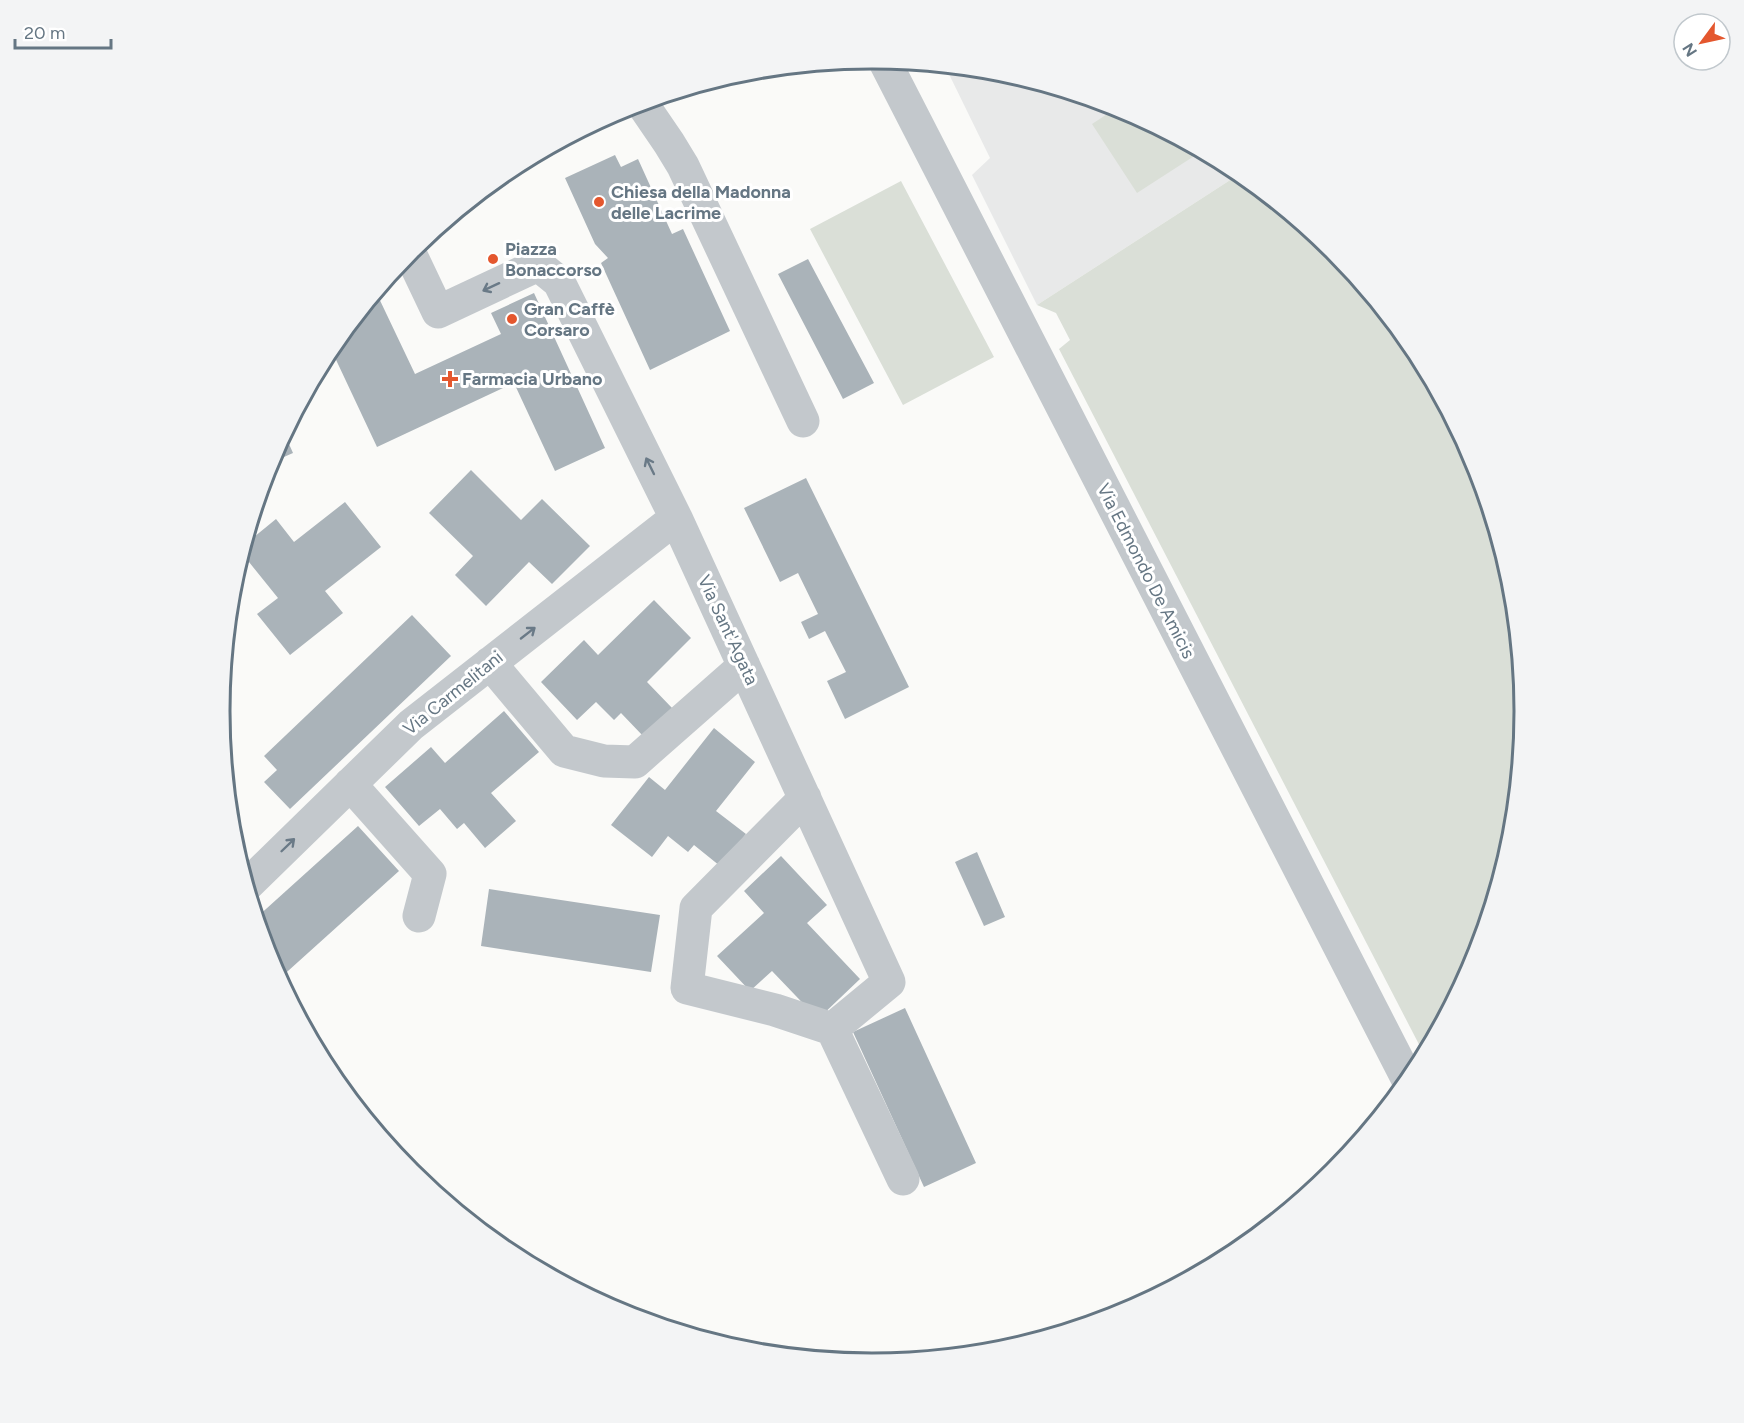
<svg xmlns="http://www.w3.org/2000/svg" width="1744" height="1423" font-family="Figtree,sans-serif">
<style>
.built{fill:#e8e9e9}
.green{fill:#dadfd7}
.building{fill:#aab3b9}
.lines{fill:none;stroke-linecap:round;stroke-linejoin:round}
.minor{stroke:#c3c8cc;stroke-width:33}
.oneway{stroke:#6a7a87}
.poi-dot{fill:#e4572e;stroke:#fff;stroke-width:2}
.labels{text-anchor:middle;stroke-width:6;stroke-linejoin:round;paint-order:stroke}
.poi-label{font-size:18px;font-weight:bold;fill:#657683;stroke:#fff;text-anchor:start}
.street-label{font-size:18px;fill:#657683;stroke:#fff}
.rim{fill:none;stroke:#657683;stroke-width:3}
</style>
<rect width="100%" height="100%" fill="#fafaf8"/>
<!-- built -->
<path class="built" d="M945 66 1000 71 1122 108 1235 169 1241 173 1037 305 972 175 990 158Z"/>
<!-- green -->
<path class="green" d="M1118 107 1122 108 1202 151 1137 193 1092 124Z
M1241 173 1334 250 1415 349 1475 462 1513 584 1525 712 1512 839 1475 962 1425 1056 1059 349 1070 340 1056 313 1037 305Z
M901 181 994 357 903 405 810 229Z"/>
<!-- building -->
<path class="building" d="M615 155 621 167 638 159 672 234 683 229 730 331 650 370 601 263 608 258 595 244 565 178Z
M808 259 874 383 843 399 778 274Z
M376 292 415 374 501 334 491 313 534 293 605 448 555 471 514 383 377 447 330 347Z
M291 420 295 430 285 435 293 453 268 464Z
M471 470 521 520 542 499 590 546 552 584 529 562 486 606 455 575 473 556 429 513Z
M806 478 909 687 845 719 827 681 846 672 825 631 809 639 801 622 818 614 798 573 780 582 744 508Z
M345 502 381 547 325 591 343 613 290 655 257 614 278 598 241 552 243 546 276 519 294 542Z
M654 600 691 638 647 682 673 709 644 737 621 713 614 720 596 702 577 720 541 682 584 640 598 655Z
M412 615 451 656 290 809 264 782 277 770 264 756Z
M504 711 539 752 491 793 516 821 485 848 464 823 457 829 440 809 419 826 385 787 431 747 445 763Z
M714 728 755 762 716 811 746 834 720 866 694 845 688 852 668 836 652 857 611 825 649 777 665 790Z
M358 826 399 871 278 980 269 961 256 918Z
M977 852 1005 917 984 926 955 862Z
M781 856 827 905 807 923 860 979 818 1019 772 971 750 991 717 956 764 913 744 891Z
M489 889 660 915 651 972 481 946Z
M905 1008 976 1163 924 1187 853 1032Z"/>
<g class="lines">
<!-- minor -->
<path class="minor" d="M884 60 1409 1082
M641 102 669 143 683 166 803 421
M409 251 438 312 538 265 559 282 676 518 889 982 832 1029 903 1179
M490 663 564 751 604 761 635 762 744 666
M350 784 430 874 419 916
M805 798 696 908 687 988 775 1010 832 1029
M246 886 411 725 676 518"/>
</g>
<!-- one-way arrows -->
<defs><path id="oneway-shaft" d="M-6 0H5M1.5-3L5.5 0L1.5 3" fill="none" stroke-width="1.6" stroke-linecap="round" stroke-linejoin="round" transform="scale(1.5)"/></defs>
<g class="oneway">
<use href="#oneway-shaft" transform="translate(491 287) rotate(155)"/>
<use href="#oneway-shaft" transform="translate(650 466) rotate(-116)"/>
<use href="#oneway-shaft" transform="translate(528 633) rotate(-38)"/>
<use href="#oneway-shaft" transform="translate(288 845) rotate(-44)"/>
</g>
<!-- markers -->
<g class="poi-dot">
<circle cx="599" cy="202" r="6"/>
<circle cx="493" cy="259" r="6"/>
<circle cx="512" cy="319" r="6"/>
<path d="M447 370h6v6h6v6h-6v6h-6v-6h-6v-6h6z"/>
</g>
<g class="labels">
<!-- poi labels -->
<g class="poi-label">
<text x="611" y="198">Chiesa della Madonna<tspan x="611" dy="21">delle Lacrime</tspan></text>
<text x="505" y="255">Piazza<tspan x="505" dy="21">Bonaccorso</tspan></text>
<text x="524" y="315">Gran Caffè<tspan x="524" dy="21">Corsaro</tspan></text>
<text x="462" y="385">Farmacia Urbano</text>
</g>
<!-- street labels -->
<g class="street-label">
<text transform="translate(1146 571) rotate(63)" y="6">Via Edmondo De Amicis</text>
<text transform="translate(728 630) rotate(65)" y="6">Via Sant'Agata</text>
<text transform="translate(453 693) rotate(-39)" y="6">Via Carmelitani</text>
</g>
</g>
<!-- crop -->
<path d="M0 0H1744V1423H0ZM230 711a642 642 0 1 1 1284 0a642 642 0 1 1-1284 0Z" fill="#f3f4f5" fill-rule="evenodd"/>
<path class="rim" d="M230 711a642 642 0 1 1 1284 0a642 642 0 1 1-1284 0Z"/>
<!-- north arrow -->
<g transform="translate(1702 42) rotate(237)"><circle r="28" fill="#ffffff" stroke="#c1c8cd" stroke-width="1.5"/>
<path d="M0-4.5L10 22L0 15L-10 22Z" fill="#e4572e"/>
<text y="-9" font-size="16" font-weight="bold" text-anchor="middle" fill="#657683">N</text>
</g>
<!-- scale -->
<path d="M15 39v9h96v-9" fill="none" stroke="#657683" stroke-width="3"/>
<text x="24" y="39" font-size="18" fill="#657683" stroke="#ffffff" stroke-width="4.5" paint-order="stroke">20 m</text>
</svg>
